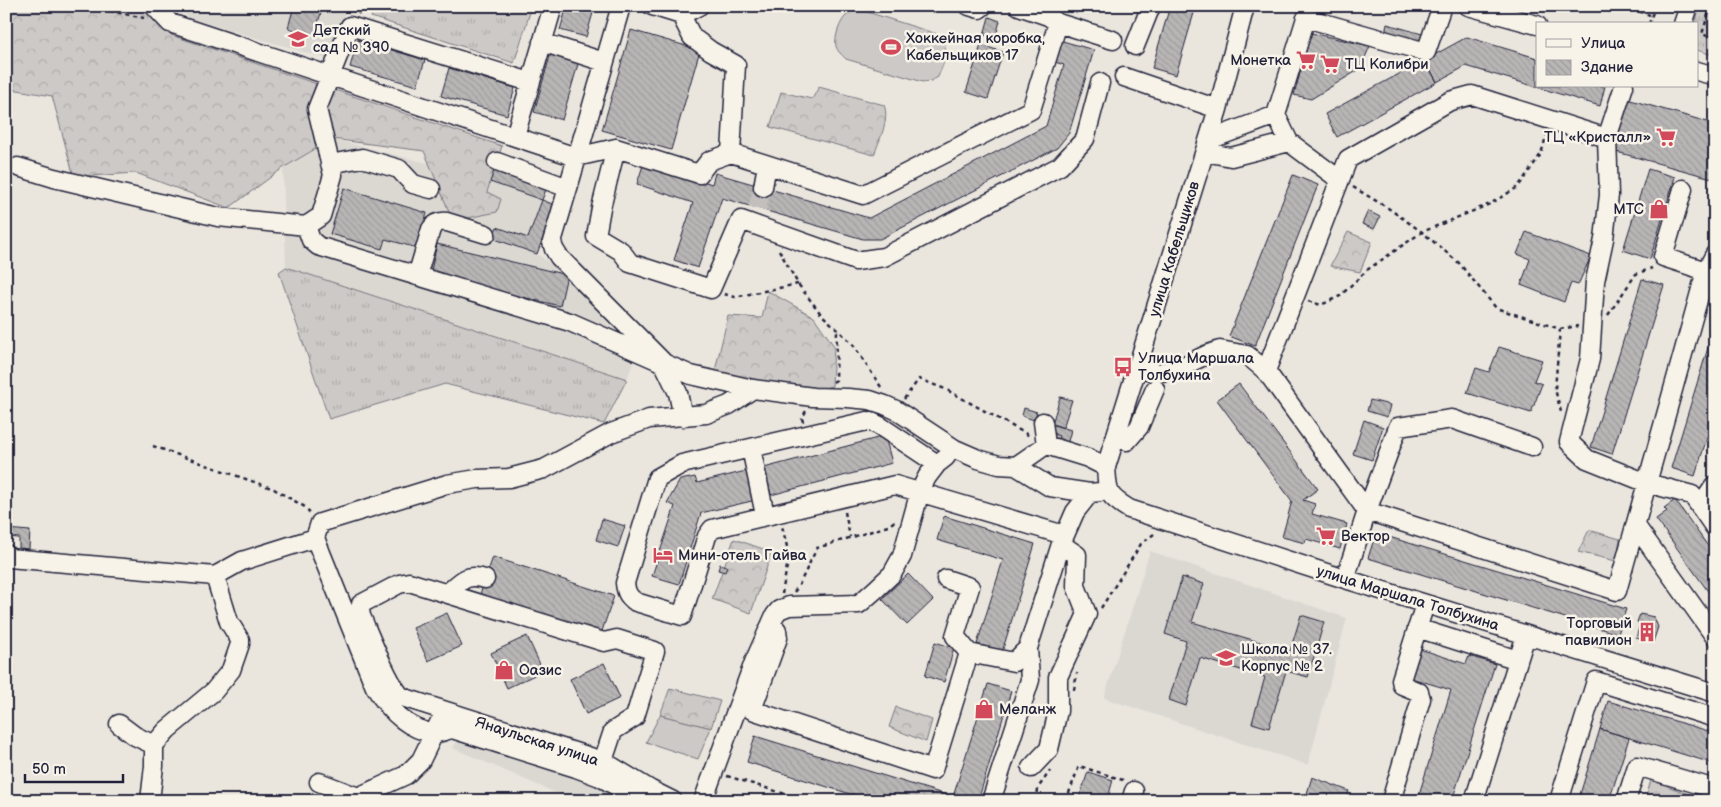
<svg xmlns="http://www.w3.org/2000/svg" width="1721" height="807" font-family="'Balsamiq Sans',sans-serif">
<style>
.built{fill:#dbd8d2}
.grass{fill:url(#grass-tufts);stroke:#787680}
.forest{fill:url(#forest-crowns);stroke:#787680}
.pitch{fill:#cdc9c6;stroke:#787680}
.building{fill:url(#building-back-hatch);stroke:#22223b}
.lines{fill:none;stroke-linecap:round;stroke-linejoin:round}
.minor-tunnel{stroke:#c2bfbd;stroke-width:18;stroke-dasharray:18 9;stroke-linecap:butt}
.minor-casing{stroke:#22223b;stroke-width:21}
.path{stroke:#22223b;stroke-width:2.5;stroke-dasharray:4 4;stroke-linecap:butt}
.minor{stroke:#f7f3e8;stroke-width:18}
.labels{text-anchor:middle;stroke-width:5;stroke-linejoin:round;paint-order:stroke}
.poi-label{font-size:15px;fill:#22223b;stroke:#f7f3e8;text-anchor:start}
.street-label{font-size:15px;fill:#22223b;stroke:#f7f3e8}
</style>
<defs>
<pattern id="grass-tufts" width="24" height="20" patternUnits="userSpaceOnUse" patternTransform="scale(1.25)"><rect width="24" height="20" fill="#cdc9c6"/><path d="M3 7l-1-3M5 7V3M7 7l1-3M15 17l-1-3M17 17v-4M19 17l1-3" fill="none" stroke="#b0acab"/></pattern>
<pattern id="forest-crowns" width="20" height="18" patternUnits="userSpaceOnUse" patternTransform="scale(1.25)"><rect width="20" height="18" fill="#cdc9c6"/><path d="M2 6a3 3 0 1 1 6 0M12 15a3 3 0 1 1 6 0" fill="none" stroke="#b0acab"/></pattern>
<pattern id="building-back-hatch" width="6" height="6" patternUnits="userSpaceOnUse" patternTransform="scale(1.25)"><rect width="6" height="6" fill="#b8b6b5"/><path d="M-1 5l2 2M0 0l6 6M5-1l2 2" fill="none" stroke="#9e9c9d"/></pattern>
</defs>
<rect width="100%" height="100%" fill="#eae6de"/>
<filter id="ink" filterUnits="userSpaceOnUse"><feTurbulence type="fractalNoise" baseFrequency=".02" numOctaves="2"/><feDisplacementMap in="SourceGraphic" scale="10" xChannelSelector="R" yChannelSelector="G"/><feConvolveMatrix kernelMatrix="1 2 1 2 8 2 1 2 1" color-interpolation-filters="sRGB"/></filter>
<g filter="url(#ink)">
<!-- built -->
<path class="built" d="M186 6H347L331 60 188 18 184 11Z
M332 139 439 166 495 168 547 187 542 200 555 205 537 254 576 281 635 359 627 379 286 267 283 168Z
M1150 551 1347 618 1308 765 1104 698Z
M461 735 636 796 635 801H574L453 748Z"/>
<!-- grass -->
<path class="grass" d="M374 6H532L514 63 371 17Z
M1700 6H1715V56L1697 50V24H1695Z
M286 267 627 379 604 424 445 384 329 419 279 272Z"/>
<!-- forest -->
<path class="forest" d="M6 6H180L171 35 502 146 487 192 501 199 497 212 453 221 424 151 332 139 283 168 229 208 136 173 74 177 52 96 6 88Z
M819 87 884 105C890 119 879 141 874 155L770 127 781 92 812 99Z
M1348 232 1372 242 1360 272 1330 266Z
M768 291 814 317 834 346 832 386 811 391 714 375 728 316 762 318Z
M1589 530 1620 539 1616 561 1578 552Z
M734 539 772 552 751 613 712 599Z
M670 688 720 701 711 728 660 715Z
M896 707 932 720 926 742 889 727Z
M1651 780 1691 795 1688 801H1645Z"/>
<!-- pitch -->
<path class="pitch" d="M861 10 937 34C952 50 945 59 938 77L931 81 923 82 846 59C842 55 837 51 836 46 834 38 840 21 846 16 850 12 855 11 861 10Z
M660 715 711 728 698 759 646 742Z"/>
<!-- building -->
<path class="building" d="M294 6H323L314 36 288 28Z
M567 6H595L586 37 560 30Z
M1170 6H1196L1176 75 1152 68Z
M989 17 1000 21 995 39 984 35Z
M1387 24 1422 34 1419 42 1385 33Z
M631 30 700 50 671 150 602 130Z
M1311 33 1370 46 1360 69 1311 99 1294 95Z
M1467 37 1537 58V86H1605L1600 106 1466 66 1437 82 1425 60Z
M358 40 425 60 417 86 350 67Z
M1059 40 1094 50 1069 133 1057 148 880 239H863L722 198 698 268 674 260 693 203 637 184 644 162 712 184 715 173 869 218 1046 126 1064 65 1052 61Z
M981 45 1003 52 988 99 966 92Z
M552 49 580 57 562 120 534 112Z
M1425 60 1437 82 1337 137 1325 114Z
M449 68 515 88 507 115 441 96Z
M1627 99 1715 124V179L1613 151Z
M495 168 547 187 542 200 490 182Z
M1648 169 1675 177 1650 259 1623 250Z
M1293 175 1318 185 1255 346 1229 336Z
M344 188 427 213 417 248 385 239 382 249 330 234Z
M542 200 555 205 537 254 492 238 497 227 528 238Z
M1368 211 1380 217 1374 229 1362 224Z
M1526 232 1591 256 1578 285 1571 283 1564 302 1521 285 1530 259 1517 254Z
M437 244 567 275 560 306 430 275Z
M1642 279 1664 285 1612 454 1591 447Z
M1715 325V412L1695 476 1671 468Z
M1499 347 1542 360 1534 381 1542 384 1531 413 1467 393 1476 368 1489 372Z
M1239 384 1318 489 1303 500 1315 504 1312 514 1347 524 1340 549 1306 539 1305 543 1282 537 1292 501 1217 400Z
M1060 397 1072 400 1063 428 1052 424Z
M1370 400 1390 405 1387 417 1367 411Z
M1024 408 1037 412 1034 420 1022 416Z
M1364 420 1383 427 1372 460 1353 454Z
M1052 424 1071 430 1067 445 1057 442 1059 436 1049 433Z
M885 436 892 463 771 495 764 468Z
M750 470 756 500 701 513 679 584 652 576 675 506 667 503 680 480 695 477 697 483Z
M1675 500 1715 556V601L1656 519 1667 511 1664 508Z
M944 516 1035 544 1002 652 977 644 1003 560 937 540Z
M602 519 625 526 618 547 596 540Z
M6 529 30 531 29 549 19 548V538L6 537Z
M1376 533 1626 609 1618 634 1368 558Z
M493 557 614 596 601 634 480 594Z
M720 564 727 566 725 572 718 570Z
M908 574 933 600 907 625 882 599Z
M1182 577 1204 584 1192 622 1290 651 1301 615 1324 622 1308 677 1286 671 1269 728 1252 723 1265 677 1200 658 1186 706 1169 700 1186 641 1165 634Z
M447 613 462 646 428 661 413 628Z
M1640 614 1654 617 1658 627 1653 642 1636 638 1640 624 1637 622Z
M527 636 543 671 507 688 491 653Z
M935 642 954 648 944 682 925 676Z
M1420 649 1466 664 1469 656 1495 664 1452 801H1417L1451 690 1411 678Z
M604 663 620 698 586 714 570 679Z
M988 684 1011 691 978 801H873L747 762 755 736 953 797Z
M1608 701 1715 733V764L1600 729Z
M1600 729 1629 738 1609 801H1578Z
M1088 772 1113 780 1107 801H1078Z
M1312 777 1349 791 1346 801 1305 800Z"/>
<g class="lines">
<!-- minor-tunnel -->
<path class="minor-tunnel" d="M757 209 763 187"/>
<defs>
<path id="minor" d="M154 6 170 23 576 157 616 148 699 174 709 161 731 153
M652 6 681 15 692 37 711 51 736 65 731 153 863 195 1031 110 1058 23 1113 40
M969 6 979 9 983 6
M1019 6 1048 16 1058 23
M1245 6 1218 109 1106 467C1108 493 1106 495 1129 509L1345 579 1715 693
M1468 6 1537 25
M681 15 699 6
M1683 24 1689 6
M542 42 604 62
M1135 46 1151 6
M1697 71 1715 76
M1124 77 1218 109
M1276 115 1289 142 1340 180
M515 136 553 6
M1607 138 1609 195 1604 239 1595 281 1590 359 1569 442 1587 459 1647 483 1692 495 1715 528
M1209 140 1276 115 1306 18 1426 52 1442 6
M616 148 601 208 596 236 621 251 630 263 711 289 741 220 856 261 884 257 1060 166 1085 139 1100 83
M1205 152 1231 157 1289 142
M497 162 568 188 621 6
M330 164 362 158 399 169 413 184 431 189
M18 167 54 178 218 217 306 226 321 216 333 175 317 109 350 26 530 82
M763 187 767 165
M568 188 552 242 554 249 559 257 663 362 678 393 683 417
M1683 189 1663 257 1706 271
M306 226 311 240 318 246 570 322 691 375 753 389 813 397 848 398 870 400 885 405 896 410 955 449 978 459 999 465 1016 466 1050 487 1090 493
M417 276 431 229C435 223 439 221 447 222L486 234
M1137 366 1157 373 1177 369 1206 355 1220 350 1247 355 1266 371
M1043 422 1046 445 1088 458 1106 467
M1115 438 1127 441 1139 427 1155 389
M751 448 765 515
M937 464 880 426 874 423 867 421 682 464 657 478 625 583C626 592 628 597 636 602L682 616 707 536 712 529 895 485 1064 535
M1016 466 1046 445
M1700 507 1715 485
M1367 511 1266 371 1348 159 1450 101 1472 95 1607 138 1624 86
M1367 511 1398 427 1452 419 1532 447
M1636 526 1715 637
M6 554 9 558 215 576 242 561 315 538
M946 579 970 587 955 636 969 653
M1345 579 1367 511 1617 591 1706 271 1715 254
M448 593C461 581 466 573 485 579
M771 624 777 630 778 638 752 710 933 770 969 653 1014 662 1028 648
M1417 628 1518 660
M119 724 135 736 154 745
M603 761 613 731 635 717 655 651 617 639 604 642 409 582 399 584 361 604 360 610 361 616C369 634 389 686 402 697L603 761 651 790 673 801
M1031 768 1049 749 1058 711V677L1087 614 1076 586 1077 555 1061 544
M319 782 358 797 406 775 421 760 439 723
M150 801 154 766V745L167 730 214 691 231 670 240 644V640L229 622 215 576
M643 801 600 777 576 768 452 729C446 730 438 734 433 733 406 729 388 709 375 687L315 538 320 523 447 484 477 479 509 478 544 469 611 433 649 419 706 414 729 405 753 389
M703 801 754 662 775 615 779 610 789 606 859 604 875 590 892 574 902 556 920 491 927 477 937 464 946 457
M991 801 1030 680 1028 648 1061 544 1075 512 1090 493 1100 492
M1131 801 1134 791
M1391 801 1421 699 1419 692 1402 685 1401 680 1425 604
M1474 801 1526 635
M1559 801 1596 681 1715 718
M1626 801 1637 766 1715 789"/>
</defs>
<!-- minor casing -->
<use href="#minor" class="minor-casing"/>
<!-- path -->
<path class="path" d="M62 6 101 9 144 18
M1624 6 1650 15
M1711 6 1702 34 1715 39
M1714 6H1715
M6 7 9 6
M1075 13 1087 6
M358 14 364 6
M1649 24 1655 6
M1353 187 1388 208 1422 232 1459 263 1496 308 1560 329 1555 389 1561 412
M779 250 798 284 821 314 852 343 881 387
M724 294 735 297 798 284
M1308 301 1321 305 1340 296 1367 270 1422 232 1490 204 1518 187 1541 154 1547 133
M1608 315 1636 274 1652 268
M1560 329 1578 326
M833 382 836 380 837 330
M904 399 919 379 945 389 1030 436
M803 422 802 418 806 411
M153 446 274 489 305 507 311 514
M845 512 850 537
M794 592 798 587 817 548 888 526 896 520
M782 594 789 555 782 526
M1101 608 1141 544 1154 534
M1074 690 1077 673
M727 776 808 801
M6 797 13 801
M1037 801 1038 788 1050 771
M1066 801 1079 766 1123 780"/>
<!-- minor -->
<use href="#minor" class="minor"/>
</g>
</g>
<!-- icons -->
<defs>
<symbol id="school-bare" viewBox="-9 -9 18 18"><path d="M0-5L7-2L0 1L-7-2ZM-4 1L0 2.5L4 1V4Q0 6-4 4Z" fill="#d1495b" stroke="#f7f3e8" stroke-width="2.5" paint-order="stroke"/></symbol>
<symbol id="stadium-bare" viewBox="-9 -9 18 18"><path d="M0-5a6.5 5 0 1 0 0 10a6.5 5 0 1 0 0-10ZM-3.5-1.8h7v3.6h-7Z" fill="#d1495b" stroke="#f7f3e8" stroke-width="2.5" paint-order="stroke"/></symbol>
<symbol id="supermarket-bare" viewBox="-9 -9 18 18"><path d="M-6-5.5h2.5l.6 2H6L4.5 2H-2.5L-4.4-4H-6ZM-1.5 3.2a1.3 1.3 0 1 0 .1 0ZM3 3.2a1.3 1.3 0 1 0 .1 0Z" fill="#d1495b" stroke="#f7f3e8" stroke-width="2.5" paint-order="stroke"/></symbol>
<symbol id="shop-bare" viewBox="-9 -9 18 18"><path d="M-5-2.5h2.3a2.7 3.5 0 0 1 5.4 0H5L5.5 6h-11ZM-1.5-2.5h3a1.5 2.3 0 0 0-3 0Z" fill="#d1495b" stroke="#f7f3e8" stroke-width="2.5" paint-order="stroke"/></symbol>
<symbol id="bus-bare" viewBox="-9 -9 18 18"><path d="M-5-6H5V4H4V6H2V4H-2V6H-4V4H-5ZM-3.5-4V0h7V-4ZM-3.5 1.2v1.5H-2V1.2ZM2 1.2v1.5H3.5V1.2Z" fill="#d1495b" stroke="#f7f3e8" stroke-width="2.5" paint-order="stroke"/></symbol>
<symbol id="hotel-bare" viewBox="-9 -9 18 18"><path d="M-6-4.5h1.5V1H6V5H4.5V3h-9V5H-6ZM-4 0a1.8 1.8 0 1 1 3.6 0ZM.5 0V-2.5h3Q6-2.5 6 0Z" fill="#d1495b" stroke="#f7f3e8" stroke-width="2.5" paint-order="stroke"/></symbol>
<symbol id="building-bare" viewBox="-9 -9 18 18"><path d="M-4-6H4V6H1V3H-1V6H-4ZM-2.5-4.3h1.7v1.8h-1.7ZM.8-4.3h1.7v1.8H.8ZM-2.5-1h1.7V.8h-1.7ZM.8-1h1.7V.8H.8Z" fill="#d1495b" stroke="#f7f3e8" stroke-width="2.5" paint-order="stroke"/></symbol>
</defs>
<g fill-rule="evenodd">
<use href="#school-bare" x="284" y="25" width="28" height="28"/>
<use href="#stadium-bare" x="877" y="33" width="28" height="28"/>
<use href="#supermarket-bare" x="1292" y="46" width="28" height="28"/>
<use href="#supermarket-bare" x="1316" y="50" width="28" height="28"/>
<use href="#supermarket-bare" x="1652" y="123" width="28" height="28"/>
<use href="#shop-bare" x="1645" y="195" width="28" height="28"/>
<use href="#bus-bare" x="1109" y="353" width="28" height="28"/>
<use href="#supermarket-bare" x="1312" y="522" width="28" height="28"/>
<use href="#hotel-bare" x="649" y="541" width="28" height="28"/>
<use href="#building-bare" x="1633" y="618" width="28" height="28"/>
<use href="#school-bare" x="1212" y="644" width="28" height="28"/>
<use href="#shop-bare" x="490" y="656" width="28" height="28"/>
<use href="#shop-bare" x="970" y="695" width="28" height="28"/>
</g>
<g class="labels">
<!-- poi labels -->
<g class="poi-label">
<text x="313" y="35">Детский<tspan x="313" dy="17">сад № 390</tspan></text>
<text x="906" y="43">Хоккейная коробка,<tspan x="906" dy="17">Кабельщиков 17</tspan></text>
<text x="1291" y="65" text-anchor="end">Монетка</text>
<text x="1345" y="69">ТЦ Колибри</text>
<text x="1651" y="142" text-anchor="end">ТЦ «Кристалл»</text>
<text x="1644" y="214" text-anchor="end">МТС</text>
<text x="1138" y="363">Улица Маршала<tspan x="1138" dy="17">Толбухина</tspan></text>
<text x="1341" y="541">Вектор</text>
<text x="678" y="560">Мини-отель Гайва</text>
<text x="1632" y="628" text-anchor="end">Торговый<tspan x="1632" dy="17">павилион</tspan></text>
<text x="1241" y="654">Школа № 37.<tspan x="1241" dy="17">Корпус № 2</tspan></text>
<text x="519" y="675">Оазис</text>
<text x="999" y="714">Меланж</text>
</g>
<!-- street labels -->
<g class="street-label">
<text transform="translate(1174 249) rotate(-73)" y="5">улица Кабельщиков</text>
<text transform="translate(1408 598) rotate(17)" y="5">улица Маршала Толбухина</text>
<text transform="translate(537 741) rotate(18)" y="5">Янаульская улица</text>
</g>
</g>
<!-- margin -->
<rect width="1721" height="807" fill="none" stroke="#f7f3e8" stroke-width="25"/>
<rect x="12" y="12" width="1696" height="782" fill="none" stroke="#22223b" stroke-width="2" filter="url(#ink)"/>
<!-- legend -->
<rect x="1536" y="22" width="162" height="65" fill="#f7f3e8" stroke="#a29fa3"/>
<rect x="1546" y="39" width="25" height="8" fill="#f7f3e8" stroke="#a29fa3"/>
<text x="1581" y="48" font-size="15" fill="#22223b">Улица</text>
<rect x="1546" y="60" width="25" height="15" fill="url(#building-back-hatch)" stroke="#a29fa3"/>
<text x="1581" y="72" font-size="15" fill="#22223b">Здание</text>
<!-- scale -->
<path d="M25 774v8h98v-8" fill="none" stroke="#22223b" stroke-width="2.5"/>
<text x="32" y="774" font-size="15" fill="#22223b" stroke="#f7f3e8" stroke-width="4" paint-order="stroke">50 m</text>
</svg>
